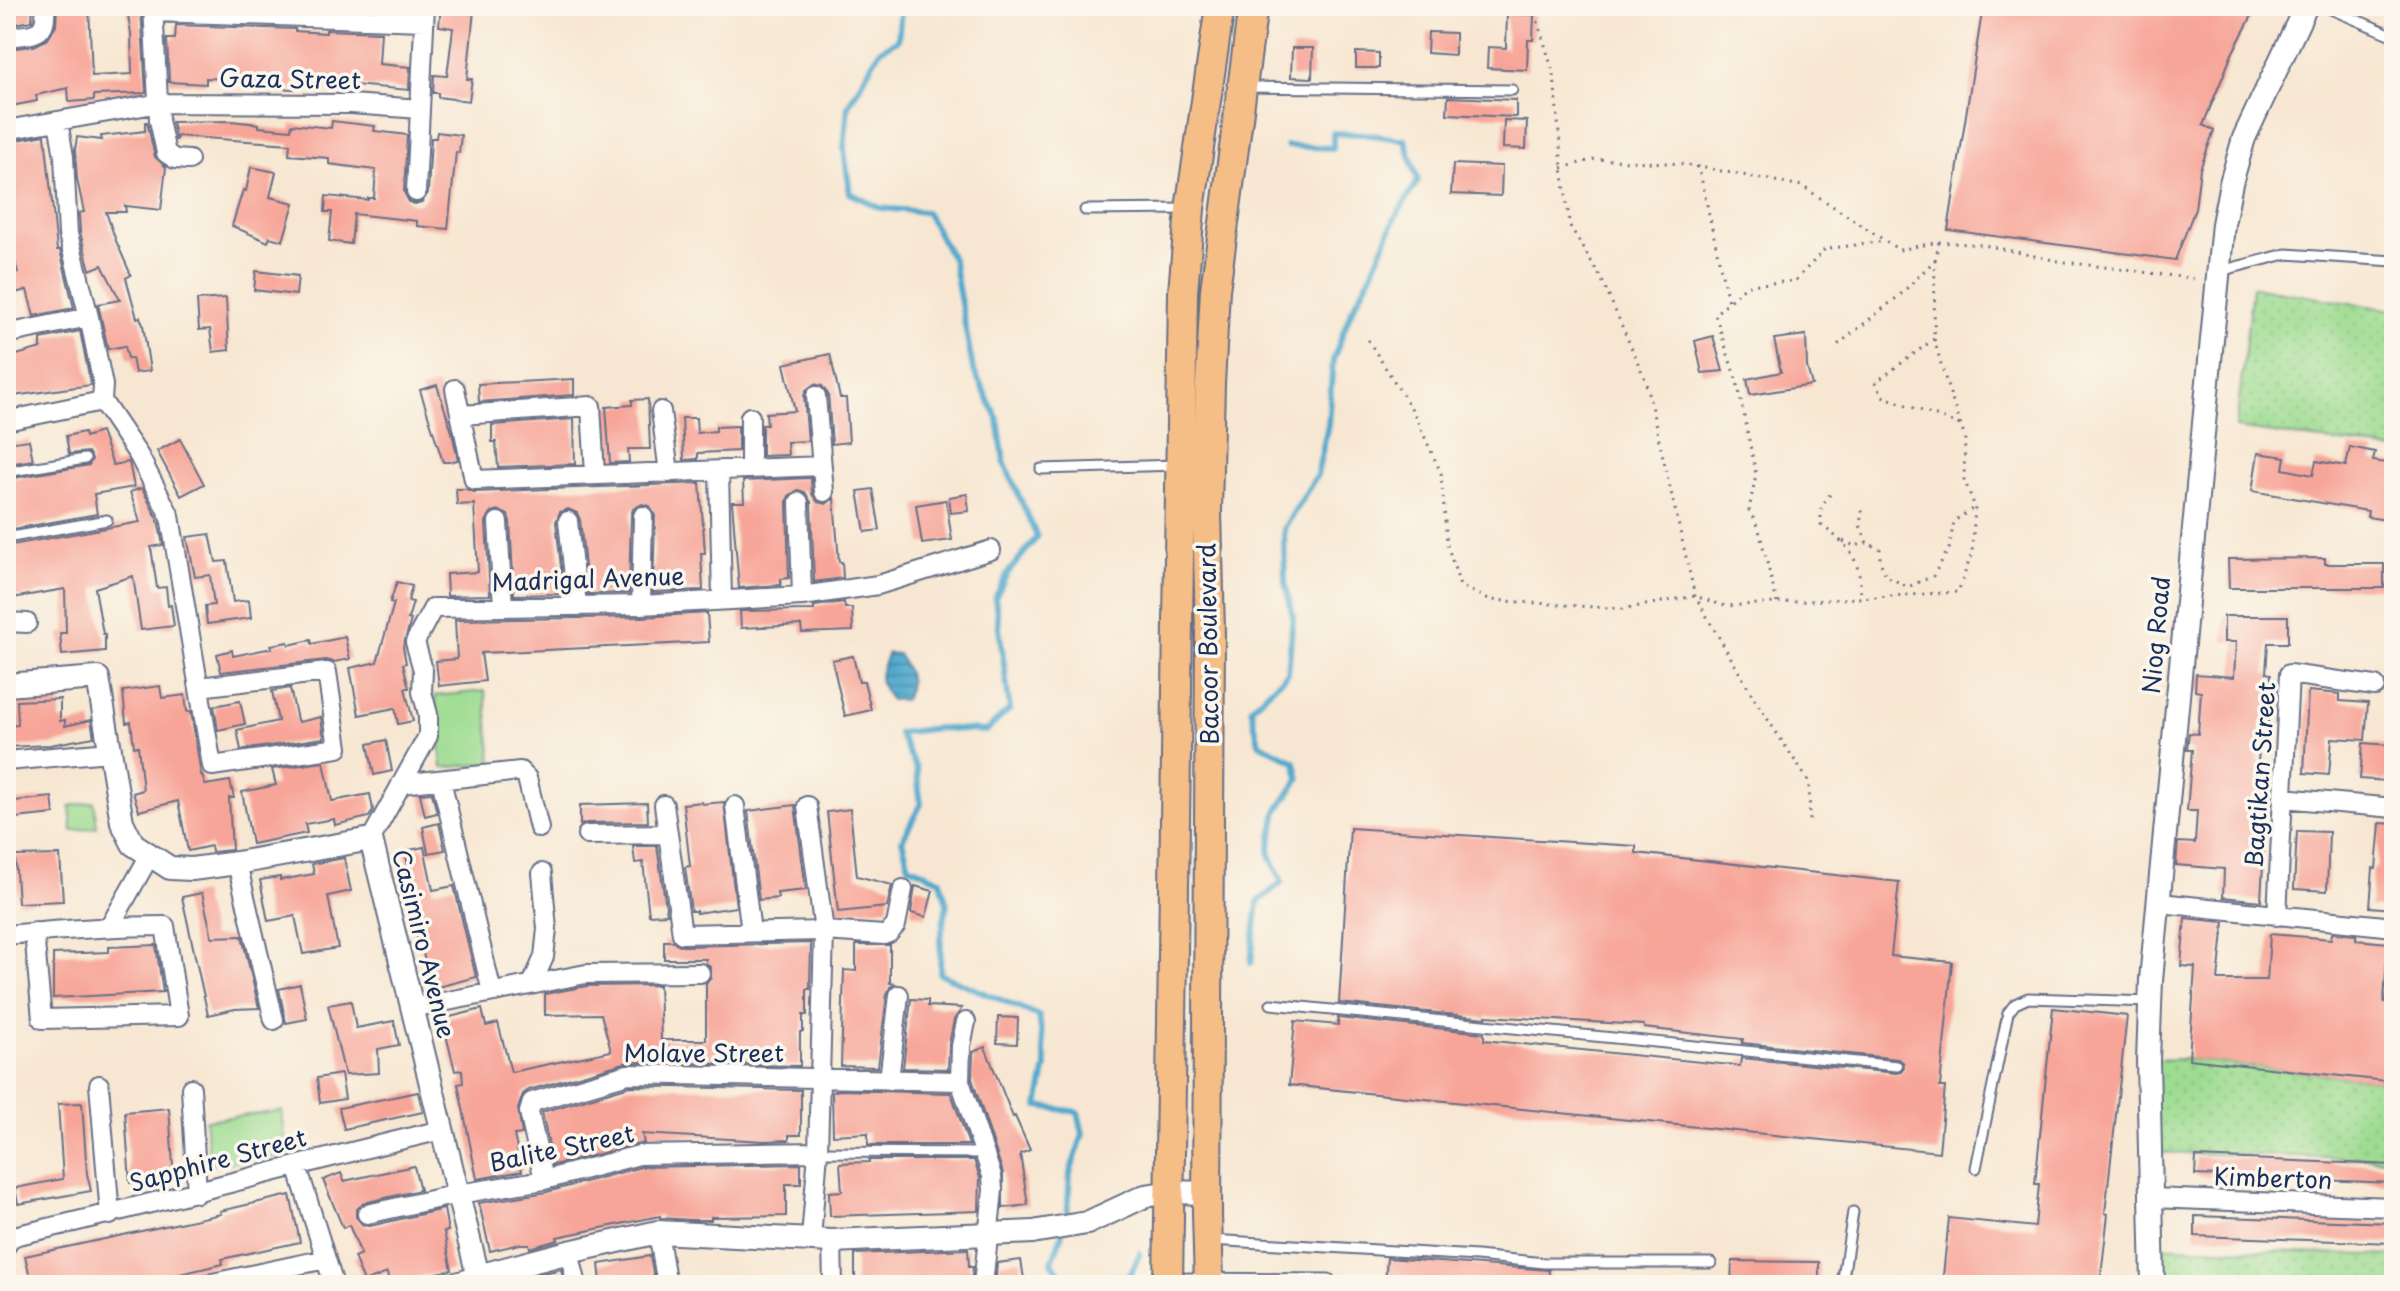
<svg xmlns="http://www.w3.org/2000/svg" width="2400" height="1291" font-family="'Playpen Sans',sans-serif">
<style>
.grass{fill:url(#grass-dots);stroke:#5c8678;stroke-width:2}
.pitch{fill:#9edc91;stroke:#5c8678;stroke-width:2}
.water{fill:url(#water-rules);stroke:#356c95;stroke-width:2}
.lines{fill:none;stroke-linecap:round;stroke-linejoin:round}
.stream{stroke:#4fa8cc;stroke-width:6}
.building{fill:#f7a598}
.service-casing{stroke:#686f87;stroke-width:13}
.minor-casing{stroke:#686f87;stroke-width:22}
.tertiary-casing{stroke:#686f87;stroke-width:26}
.primary-casing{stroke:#686f87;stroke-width:32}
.path{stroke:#686f87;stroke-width:3;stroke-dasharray:2 6;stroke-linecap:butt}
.service{stroke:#fff;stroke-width:9}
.minor{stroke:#fff;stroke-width:18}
.tertiary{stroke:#fff;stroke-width:22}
.primary{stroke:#f6be87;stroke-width:28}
.labels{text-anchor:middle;stroke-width:7;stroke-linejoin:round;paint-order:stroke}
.street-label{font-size:24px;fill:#1b2f5e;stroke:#fbf7ec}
</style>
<defs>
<pattern id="grass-dots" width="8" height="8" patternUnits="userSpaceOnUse" patternTransform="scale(2)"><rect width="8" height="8" fill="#9edc91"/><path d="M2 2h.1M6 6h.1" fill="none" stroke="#88bd7f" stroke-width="1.8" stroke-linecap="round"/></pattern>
<pattern id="water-rules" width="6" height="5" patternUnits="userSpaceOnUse" patternTransform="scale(2)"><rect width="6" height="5" fill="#4fa8cc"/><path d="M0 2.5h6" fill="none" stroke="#4189a9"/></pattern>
</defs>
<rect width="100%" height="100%" fill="#fbf7ec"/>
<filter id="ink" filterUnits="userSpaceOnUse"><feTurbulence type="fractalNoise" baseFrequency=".0125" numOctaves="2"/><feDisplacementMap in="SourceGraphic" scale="16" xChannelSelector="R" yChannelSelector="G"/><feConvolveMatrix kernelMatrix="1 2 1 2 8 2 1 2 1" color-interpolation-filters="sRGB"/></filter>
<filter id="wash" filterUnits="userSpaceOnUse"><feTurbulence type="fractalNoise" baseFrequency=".006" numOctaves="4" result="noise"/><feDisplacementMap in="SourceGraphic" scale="32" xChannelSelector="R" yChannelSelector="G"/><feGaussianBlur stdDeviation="1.8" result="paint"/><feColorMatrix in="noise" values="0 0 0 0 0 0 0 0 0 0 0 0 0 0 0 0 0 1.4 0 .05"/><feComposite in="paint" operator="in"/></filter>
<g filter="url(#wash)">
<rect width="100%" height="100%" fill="#f7e7d2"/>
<!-- grass -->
<path class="grass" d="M2252 287 2394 310V450L2236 428Z
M2189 1059 2394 1082V1159L2149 1152 2148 1060Z
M2152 1246 2394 1256V1285H2153Z"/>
<!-- pitch -->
<path class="pitch" d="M485 691 492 763 442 768 435 696Z
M94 802 97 827 72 831 70 806Z
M282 1111 287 1156 210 1165 205 1120Z"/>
<!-- water -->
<path class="water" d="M888 653 898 654C908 670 915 683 904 700H891C876 682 878 674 888 653Z"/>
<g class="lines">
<!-- stream -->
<path class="stream" d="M904 6 901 9 898 40 880 50 848 106 844 149 850 193 880 208 926 212 953 260 973 369 998 419 1004 462 1037 537 1007 574 995 598 1010 709 986 731 938 728 899 733 916 768 921 804 902 840 909 866 940 880 947 904 941 936 940 974 1039 1016 1046 1066 1038 1106 1078 1112 1083 1134 1070 1173 1067 1220
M1251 963 1258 902 1282 882 1269 852 1277 811 1299 779 1295 762 1259 743 1251 708 1288 673 1293 616 1285 582 1284 528 1317 475 1328 424 1333 360 1350 314 1372 273 1395 218 1418 181 1405 140 1364 134 1333 133V148L1287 146
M1062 1234 1052 1262 1068 1285
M1098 1285 1103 1279 1130 1276 1140 1253"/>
</g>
<g id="blocks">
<!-- building -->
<path class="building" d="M11 6H33L32 21 14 24Z
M57 6H89L92 76 132 74 131 34 127 9 141 7 146 93 94 95V100L69 102 68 88 36 95 37 101 6 107V49L34 46 48 39 56 26Z
M441 6 474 10 467 79H472L469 101 438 97V93H433L434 75 447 76 453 28 439 26Z
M1983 6H2257L2232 54 2203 125 2214 131 2200 169 2195 209 2175 260 1948 230Z
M1507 14 1534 15 1533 40H1528L1527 70 1487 68 1488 47 1506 48Z
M176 25 295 29V31L326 33V30L381 32 379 64 410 67 409 90 320 82V84L294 82V89L268 88V80L206 78V84L169 82 167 39H175Z
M1428 32 1455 33V55L1427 53Z
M1292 48H1313L1312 78 1291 77Z
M1356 52 1379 53V68H1356Z
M1448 97 1516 100V117L1447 114Z
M1504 120 1527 121 1526 149 1503 148Z
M231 121 259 124V127L291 130 292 124 331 128 332 121 375 126 374 131 407 135 404 192 409 202 415 204 422 202 428 193 431 138H436L437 132 461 135 459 153 456 152 448 229 417 226V221L354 214 351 244 329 241 332 212H325L326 196 368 200V198H374L376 170 329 164V158L289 155 290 144 177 136 176 141 172 122Z
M145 122H147L155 157 166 167 161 210 125 206 126 212H106L116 241 131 275 126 278 137 318 140 317 143 325 150 371 135 373 132 358 128 359 125 346 108 349 98 304 120 300 102 265 90 270 80 232 79 213 84 212 77 179 75 150 77 137 102 140 101 136 145 131Z
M45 135 57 250H60L74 308 34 316 27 290 6 295V276L18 273 6 224V142Z
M1453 164 1502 166 1501 196 1451 194Z
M251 167 276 172 270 197 294 203 283 241 270 237 268 242 232 226 243 190 246 191Z
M256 271 298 276 296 295 254 290Z
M226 298 229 350 213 352 210 329 199 330 197 300Z
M80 331 91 385 6 397V358L41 348V339Z
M1806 335 1807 367 1812 385 1750 395 1747 379 1781 372 1774 339Z
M1713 336 1723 371 1702 373 1695 341Z
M830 354 840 398H846L849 442 832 444 828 394 822 386 814 384 806 390 804 396 808 441 787 442 788 455 762 456V425H767L766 413 795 411 784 364Z
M574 379V395L479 402 478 384Z
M437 385 452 432 458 460 449 462H443L420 390Z
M648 399 650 449H628L629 462 610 463 606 407 632 405V400Z
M682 418H696L697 433 716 431V427L738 426V451L698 453V459L684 460Z
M574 419 575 464 498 467 496 442H492V425Z
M84 432 85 437 101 432 113 465 129 462 134 487 94 494 97 514 8 530 6 511 13 509 8 479 89 465 92 459 88 452 69 454 66 436Z
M180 439 204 484 181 496 157 451Z
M29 440 33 460 9 464 6 443Z
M2350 447 2375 452 2373 461 2394 464V521L2367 517 2368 511 2252 491 2258 453 2285 457 2283 469 2313 475 2316 461 2346 466Z
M811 478 812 494 818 502 826 504 834 498 839 562H842L843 578 814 582 811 502 805 492 798 490 789 496 787 502 789 578 781 579V585L739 588 732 502H744L743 481Z
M700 483 705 553H701L703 590 653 592 655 516 650 506 642 504 633 509 631 516 629 593 588 594 580 520 577 513 568 509 560 512 556 522 564 594 514 595 510 521 508 515 498 510 491 512 486 522 490 595 447 596 446 574 478 572 474 504 457 505 456 489H466L474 492Z
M142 488 158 520 163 545 151 547 157 588 166 587 168 606 171 605 174 626 141 630 133 576 95 588 103 634H105V651L62 655 60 633H66L65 589 6 599V546L140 522 130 492Z
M873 489 880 530 865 532 858 491Z
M967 494 969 511 951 513 949 497Z
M946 500 952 540 922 544 916 505Z
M210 534 216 562 227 561 233 602 249 600 251 618 207 624 205 606 214 605 210 575 195 577 187 537Z
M2325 558V564H2384V588H2229L2228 559Z
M397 582 412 586 408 601 413 602 408 619 411 620 403 647 406 663 403 664 409 688H405L413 721 398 724 395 708 359 715 350 668 377 662 394 603 390 602Z
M844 602 845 608H852L853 631 802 633 801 625 741 628 740 611 814 610V606Z
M707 613 709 642 481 653 485 681 439 686 436 661 457 659 455 620 641 617Z
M2224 616H2288V643H2268L2266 673 2271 674 2268 723 2261 722 2258 762H2261L2259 791 2267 792 2261 901 2223 897 2224 869 2176 865 2178 842 2195 843 2197 811H2187L2192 750H2187L2189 733 2198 734 2201 692 2195 691 2196 674 2234 677 2236 642H2224Z
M345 637 350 659 334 662 326 660 221 672 217 654 232 650 233 656 272 648 271 645 288 642 289 645 311 640 312 644Z
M853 656 859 682 864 681 871 710 845 716 832 660Z
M160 686 162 698 185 695 187 712 191 711 201 775H202L205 785 230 781 234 798H229L232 850 212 852 211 846 188 851 178 801 139 811 133 793 143 790 138 746 134 747 131 722 126 723 123 691Z
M290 688 297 720 299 722 321 717 324 738 241 750 237 730 278 721 272 691Z
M2308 691 2340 694V701L2368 703 2365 740 2332 738 2329 775 2304 773Z
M60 699V721L65 720V726L91 720 94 737 50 745 6 747V726L18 725 17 701Z
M240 701 245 724 218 730 214 706Z
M386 740 392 771 374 775 368 744Z
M2363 743 2390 745 2387 781 2360 779Z
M324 762 332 801 370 794 373 810 369 817 335 825 334 819 305 824 307 833 252 844 242 792 276 785 272 769Z
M432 793 437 813 425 816 420 794Z
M52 797 54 814 6 819V802Z
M702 802V804L724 802 736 907 696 913V911H691L685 867 690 866 683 804Z
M647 803 648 822 587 823 580 825V805Z
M795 805 806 890 777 893 778 898 759 900 748 811Z
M850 809 857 876 892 885 887 907 838 912 827 812Z
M439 823 445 850 428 853 423 827Z
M2380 823 2394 824 2393 909 2370 907 2373 868 2376 869Z
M1350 828 1636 846V853L1899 882 1891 956 1952 962 1940 1087H1945L1939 1152 1289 1085 1295 1021 1338 1025V1018L1484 1033V1040L1740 1066 1741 1058 1896 1073 1901 1072 1904 1068 1903 1062 1898 1059 1742 1043 1743 1039 1644 1028V1025L1486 1016V1018L1339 1003Z
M2297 831 2329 832 2327 891 2294 889Z
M633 846H657L667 914 649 915 643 862 635 863Z
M424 847 433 890 454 886 476 977 430 989 422 947 419 948 405 870H409L405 851Z
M60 855 63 901 18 903 15 856Z
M344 858 351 891 328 896 338 948 303 954 295 916 268 921 260 880 280 877V880L314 874 312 864Z
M915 886 933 891 926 917 911 913Z
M202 893 212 937 242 936 259 1008 235 1009 208 1015 182 897Z
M2185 918 2224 922 2218 980H2267L2270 934 2331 939 2332 933 2356 935V940L2388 943 2384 1002 2394 1003V1082L2189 1059 2195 967 2181 966Z
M664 941H672L682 946 811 943 810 989H807V1015H803V1032H800V1066L628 1062 529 1090 523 1094 518 1109 522 1134 514 1135 522 1171 477 1179 458 1084 463 1083 462 1070 455 1071 442 1019 482 1009 486 1026 498 1023 511 1072 611 1051 601 1014 545 1015V994L587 986 659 985 661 1040H706V983L711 978V968L706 963V959H664Z
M156 945 163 992 53 998V954L109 952V947Z
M856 945H890V983L895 984 890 987 887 994 878 1067 841 1066 844 970 856 971Z
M300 984 307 1019 286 1023 279 989Z
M911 999 928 1000V1006L962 1008 954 1020 949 1044 948 1069 903 1068Z
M351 1001 356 1028 394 1021 399 1045 378 1049 379 1073 345 1075 328 1005Z
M2053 1008 2127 1016 2105 1213 2108 1214 2100 1285H1942L1949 1218 2035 1227 2039 1184H2035Z
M998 1017 1018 1018 1017 1044 997 1043Z
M985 1047 1013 1117 1015 1116 1030 1150 1020 1154 1028 1205 1003 1208V1173L972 1079 973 1052Z
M341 1074 345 1099 320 1103 317 1078Z
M630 1086 801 1090V1135H789V1140L765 1141 642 1134 644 1143 553 1165 542 1112Z
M839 1090 951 1093 969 1145H868V1133L833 1135 832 1092Z
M418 1092 423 1112 344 1129 339 1108Z
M82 1103 87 1174 91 1191 18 1204 15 1188 63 1179 58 1104Z
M169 1108 174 1180 130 1183 125 1112Z
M2196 1157 2394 1165V1183L2195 1175Z
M869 1160H974L980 1178 979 1211 830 1216 829 1192 842 1191 840 1163 869 1162Z
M801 1164V1184H786V1216L711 1217V1220H691L660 1218V1216L557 1237 558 1240 530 1248 529 1244H520L490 1251 479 1203 547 1192 641 1167Z
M414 1166 420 1190 364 1203 356 1210V1217L363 1225 370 1226 444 1209 448 1231 444 1232 452 1270 389 1283 387 1273 364 1282 354 1257 361 1254 349 1225 343 1228 323 1180 341 1173 344 1181Z
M290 1195 300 1242 222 1259 223 1264 133 1285H32L25 1256 221 1214 220 1211Z
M2195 1216 2394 1223V1243L2195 1236Z
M968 1249 969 1267H973L971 1285H855V1254Z
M650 1256 655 1285H638L637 1277 601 1282 599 1264Z
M1387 1258 1549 1270 1548 1285H1385Z
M1021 1260 1025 1285H995L997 1263Z
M1732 1261 1819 1262V1285H1731Z
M561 1269 565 1285H538L536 1275Z"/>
</g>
</g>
<g filter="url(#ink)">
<use href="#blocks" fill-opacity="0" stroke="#686f87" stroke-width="2"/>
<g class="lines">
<defs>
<path id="service" d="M2324 6 2394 36
M1247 87 1512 90
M1085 210 1186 209
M2220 271 2286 254 2394 261
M1041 469 1178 465
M6 472 85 459
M6 538 107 520
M1271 1004 1897 1066
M818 1152 984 1153
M1976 1168 2008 1013 2015 1004 2028 998 2150 1002
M1211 1240 1477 1256 1544 1263H1711
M1172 1278 1329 1279 1328 1285
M1842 1285 1853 1212"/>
<path id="minor" d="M153 6 159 120 166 153 175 159 189 160
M154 12 424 21
M6 37C32 34 48 38 45 6
M58 121 64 157 68 234 89 317 103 385 102 401
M6 130 160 103 351 104 420 109
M416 192 425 6
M6 334 89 317
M455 389 474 480 822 466
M816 396 824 492
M102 401 139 456 170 516 212 766 338 748 327 672 199 687
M661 411 669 473
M461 415 591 406 595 475
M750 417V469
M6 421 102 401
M719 471 722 599
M799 502 802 596
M568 521 577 605
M498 522 503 607
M641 605 643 516
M6 622 27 623
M6 761 110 752
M441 780 492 992
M401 784 520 771 527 778 539 828
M2283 798 2394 808
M664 805 682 934 824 931 884 935 889 933 896 925 903 889
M735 806 751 932
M807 806 824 931 818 1152 811 1239
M587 835 668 834
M371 839 428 736V714L422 692 423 670 415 642 433 608 641 605 802 596 878 585 991 550
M237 863 274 1020
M2160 903 2394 927
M2277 916 2289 674 2375 686
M110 926 150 855
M6 935C59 930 112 926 165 926L179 1016 42 1019 34 932
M532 984 544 957 547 929 542 873
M412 1008 586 974 700 973
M966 1022 961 1046 960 1081 992 1176 993 1190 983 1285
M889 1080 899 995
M99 1085 110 1215
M191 1088 197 1193
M297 1166 334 1285
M544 1180 529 1112 532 1102 628 1074 960 1081
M2151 1198 2394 1207
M367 1214 458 1194 544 1180 639 1155 818 1152
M658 1232 667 1285
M832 1241 833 1285
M6 1246 11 1238 18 1235C160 1203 300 1163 442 1130
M569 1252 577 1285
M203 1285 326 1259
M445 1285 478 1276"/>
<path id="tertiary" d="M6 685 98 678 122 822 133 844 170 868 192 869 237 863 371 839 478 1276 569 1252 658 1232 832 1241 1033 1232
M1038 1231 1087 1223 1145 1196 1171 1192 1207 1193
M2153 1285 2148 1060 2151 980 2223 224 2231 183 2244 138 2306 6"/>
<path id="primary" d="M1168 1285 1183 292 1190 209 1220 6
M1209 1285 1207 1214 1210 633 1207 511 1210 384 1215 290 1253 6"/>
</defs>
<!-- service casing -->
<use href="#service" class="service-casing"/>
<!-- minor casing -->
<use href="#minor" class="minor-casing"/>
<!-- tertiary casing -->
<use href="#tertiary" class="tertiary-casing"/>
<!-- primary casing -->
<use href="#primary" class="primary-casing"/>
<!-- path -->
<path class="path" d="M1533 6 1554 75 1562 168 1570 226 1601 278 1645 379 1695 596 1757 703 1809 782 1810 825
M1696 166 1701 177 1728 302
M1562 168 1595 159 1683 164 1802 186 1899 250 1939 242 1984 245 2058 261 2196 279
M1935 260 1939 242
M1934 339 1876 382 1882 396 1960 425
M1368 340 1413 411 1441 473 1447 544 1460 586 1491 600 1623 609 1695 596 1725 606 1958 592 1972 553 1975 507 1964 479 1965 438 1948 388 1934 339 1935 260 1900 295 1835 347
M1862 510 1860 525 1867 543 1880 549V561L1886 576 1908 587 1933 576 1949 549 1954 521 1975 507
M1821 525C1850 546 1862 560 1860 598
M1821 526V509L1830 494
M1843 541 1855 546 1867 543
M1777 603 1759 530 1749 510 1756 474 1738 386 1715 314 1747 285 1795 281 1825 249 1885 241"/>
<!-- service -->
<use href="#service" class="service"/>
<!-- minor -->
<use href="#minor" class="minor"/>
<!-- tertiary -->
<use href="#tertiary" class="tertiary"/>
<!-- primary -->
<use href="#primary" class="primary"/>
</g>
</g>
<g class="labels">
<!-- street labels -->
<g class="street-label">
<text transform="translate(290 80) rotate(1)" y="8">Gaza Street</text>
<text transform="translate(588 580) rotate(-2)" y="8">Madrigal Avenue</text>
<text transform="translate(2157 635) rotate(-85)" y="8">Niog Road</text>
<text transform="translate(1209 644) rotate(-91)" y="8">Bacoor Boulevard</text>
<text transform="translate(2261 775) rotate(-86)" y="8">Bagtikan Street</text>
<text transform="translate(423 944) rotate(76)" y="8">Casimiro Avenue</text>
<text x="704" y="1062">Molave Street</text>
<text transform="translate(562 1149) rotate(-12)" y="8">Balite Street</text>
<text transform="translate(218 1161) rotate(-15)" y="8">Sapphire Street</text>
<text transform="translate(2273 1179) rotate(2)" y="8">Kimberton</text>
</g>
</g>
<!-- margin -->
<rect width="2400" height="1291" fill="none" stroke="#fbf7ec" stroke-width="32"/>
</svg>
